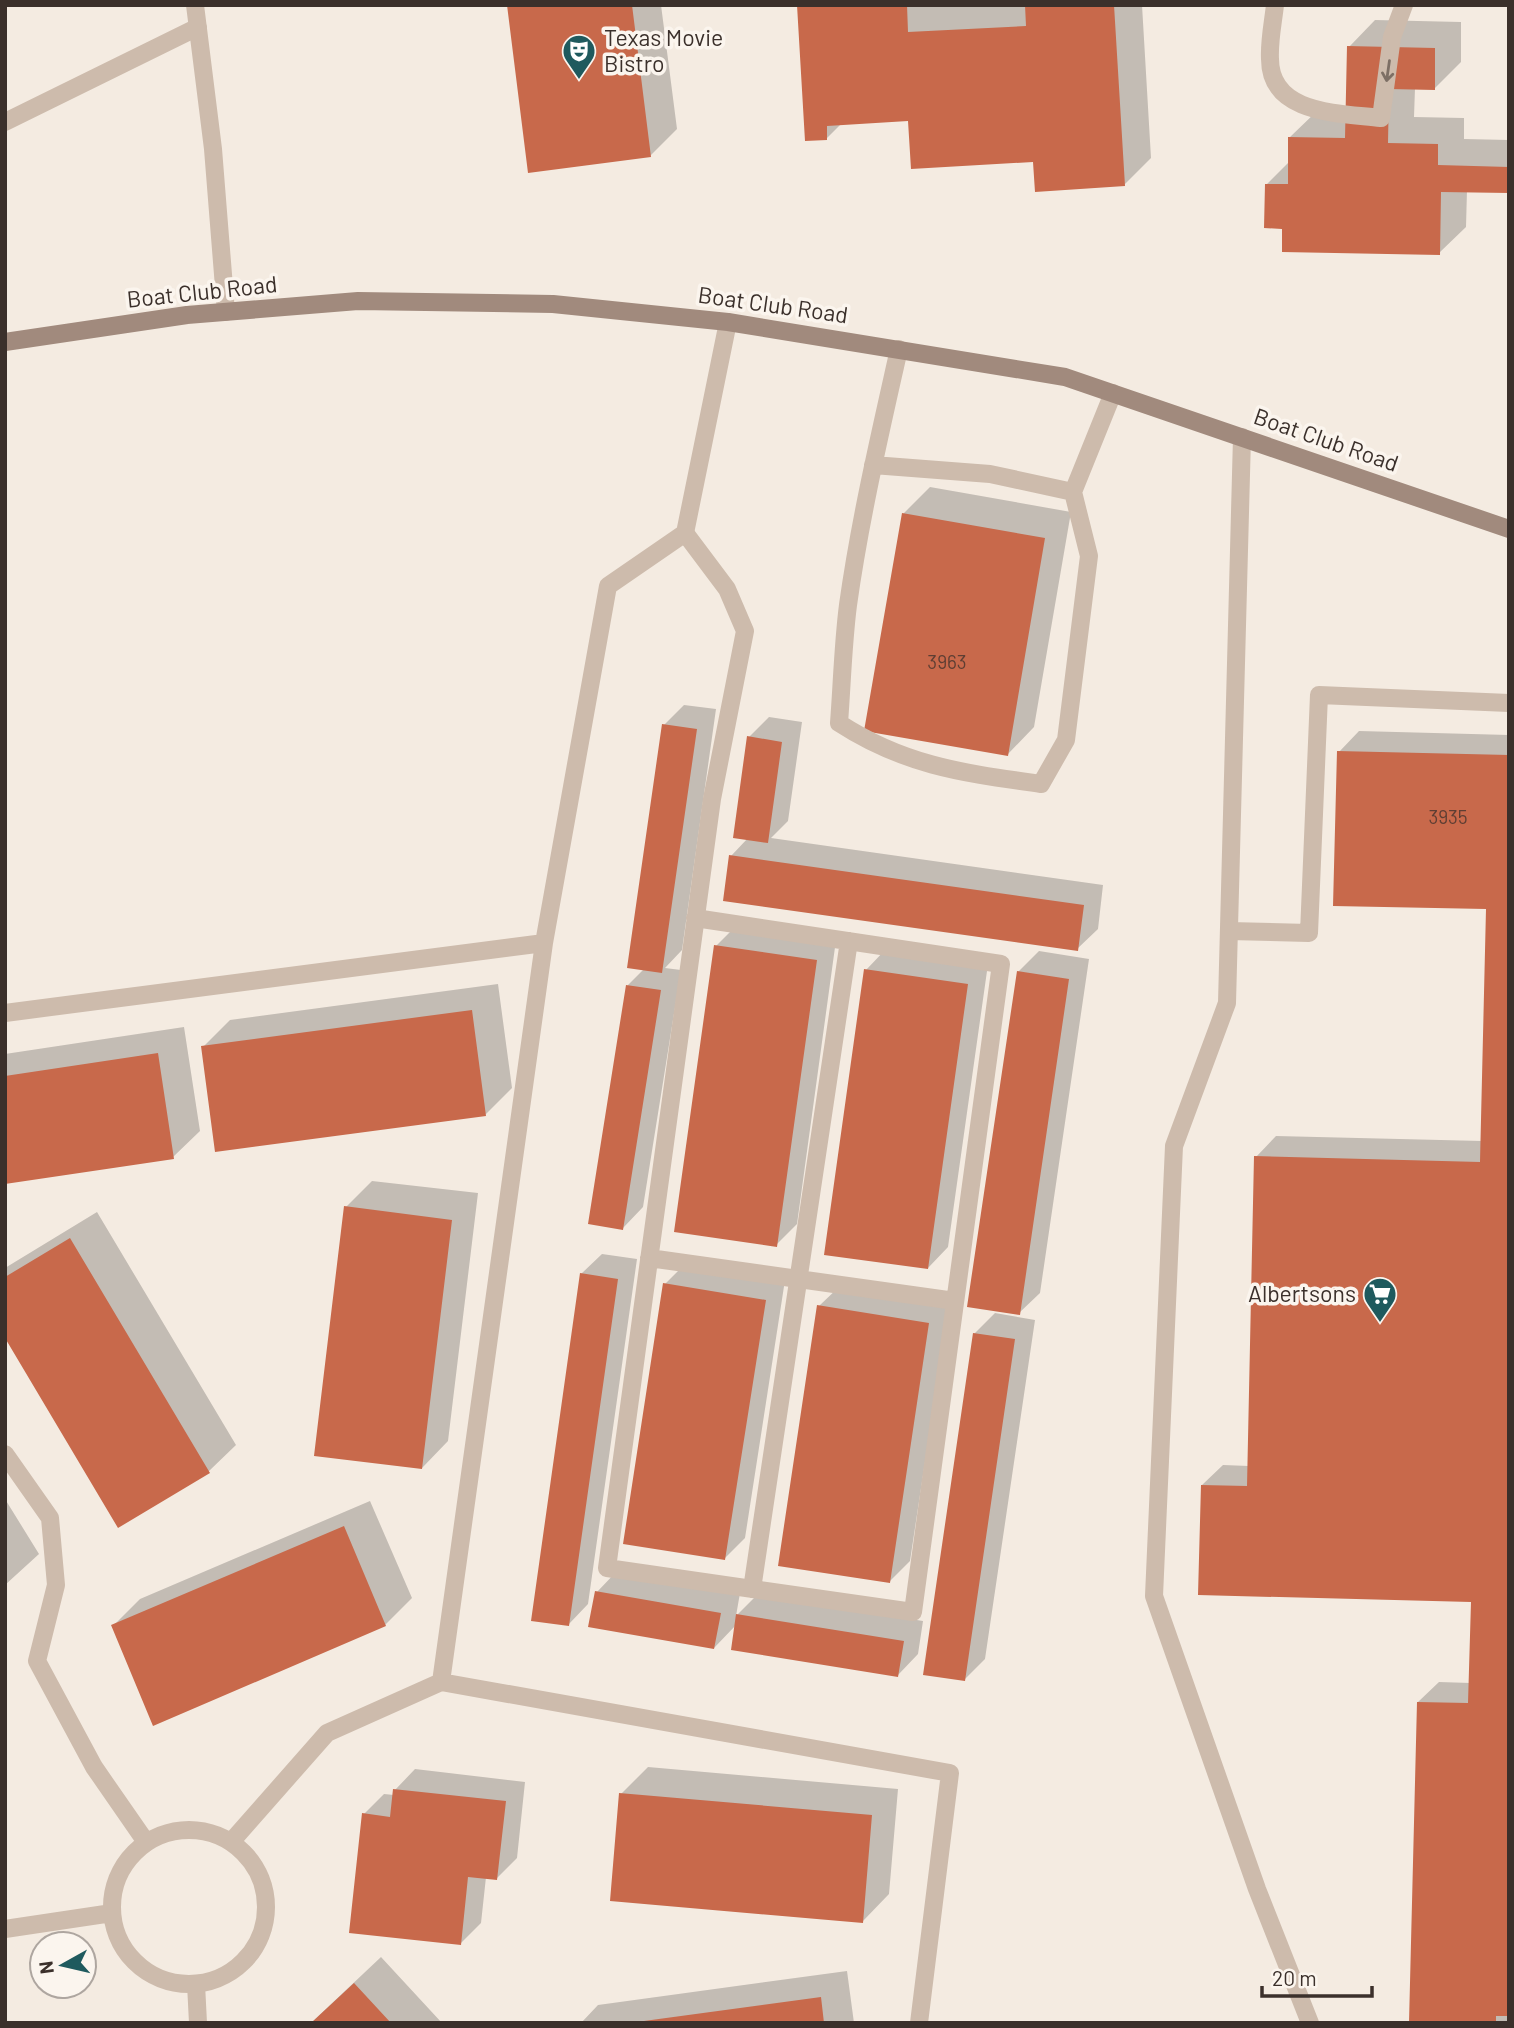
<svg xmlns="http://www.w3.org/2000/svg" width="1514" height="2028" font-family="Barlow,sans-serif">
<style>
.shadow{fill:#0003}
.building{fill:#c8694b}
.lines{fill:none;stroke-linecap:round;stroke-linejoin:round}
.lane{stroke:#cdbbac;stroke-width:18}
.street{stroke:#cdbbac;stroke-width:18}
.secondary{stroke:#a18a7d;stroke-width:18}
.oneway{stroke:#7d6f65}
.labels{text-anchor:middle;stroke-width:7;stroke-linejoin:round;paint-order:stroke}
.number-label{font-size:19px;fill:#5e3e33}
.poi-label{font-size:23px;fill:#3b302b;stroke:#fbf5ee;text-anchor:start}
.street-label{font-size:23px;fill:#3b302b;stroke:#fbf5ee}
</style>
<rect width="100%" height="100%" fill="#f4ebe1"/>
<!-- shadow -->
<path class="shadow" d="M509 5H661L677 129 650 156Z
M798 5H1142L1151 158 1124 185 1035 160 910 119 842 123 827 138Z
M1375 20 1461 22V62L1434 89 1415 88 1414 117 1464 118V139L1509 140V191L1467 190 1466 227 1439 253 1284 227 1266 185 1290 161V137L1317 111H1347L1349 47Z
M930 487 1071 512 1034 727 1008 754 903 514Z
M684 705 716 709 682 950 665 968 681 970 643 1207 623 1228 628 985 645 968 664 725Z
M769 717 802 722 788 821 771 838 1103 885 1098 929 1077 949 731 856 748 838 749 737Z
M1359 731 1509 735V2023H1410L1418 1702 1439 1682 1471 1683 1473 1600 1202 1485 1223 1465 1249 1466 1256 1157 1276 1136 1482 1141 1488 907 1339 752Z
M736 926 836 940 797 1224 776 1245 716 946Z
M886 949 988 964 948 1247 928 1268 866 970Z
M1039 951 1089 959 1040 1293 1019 1313 1018 972Z
M498 984 512 1088 485 1115 203 1047 230 1020Z
M184 1027 200 1131 173 1157 5 1183V1054Z
M372 1181 478 1193 448 1441 422 1468 346 1207Z
M97 1212 236 1445 209 1471 119 1526 5 1335V1268Z
M602 1254 637 1259 588 1604 568 1625 581 1274Z
M685 1264 785 1280 745 1538 725 1558 665 1284Z
M840 1286 949 1303 910 1561 889 1582 819 1306Z
M995 1313 1035 1320 985 1659 965 1679 974 1334Z
M5 1499 39 1554 5 1585Z
M370 1501 412 1598 385 1625 113 1626 140 1599Z
M617 1571 740 1593 736 1616 758 1594 923 1621 918 1654 898 1675 736 1625 714 1648 597 1592Z
M648 1767 898 1789 889 1894 863 1921 621 1794Z
M415 1769 525 1782 517 1858 497 1878 486 1877 481 1923 461 1943 364 1814 384 1794 394 1795 395 1790Z
M381 1957 442 2023H311Z
M847 1971 854 2023H581L598 2005Z"/>
<!-- building -->
<path class="building" d="M507 5H632L651 157 528 173Z
M797 5H907L908 32 1026 26 1025 5H1114L1125 186 1035 192 1033 162 911 169 908 121 827 126V140L805 141Z
M1347 46 1435 48V90L1389 89 1388 143 1438 144V165L1509 167V193L1441 192 1440 255 1282 252V229L1264 228 1265 184H1288V137L1345 138Z
M902 513 1045 538 1008 756 864 731Z
M662 724 697 729 662 973 627 968Z
M747 736 782 742 768 843 733 838Z
M1337 751 1509 755V2016H1496V2023H1409L1417 1702 1468 1703 1471 1602 1198 1595 1201 1485 1247 1486 1254 1156 1480 1162 1486 909 1333 906Z
M729 855 1084 905 1078 951 723 901Z
M714 945 817 960 777 1247 674 1232Z
M864 969 968 984 928 1269 824 1255Z
M1017 971 1069 979 1020 1315 967 1307Z
M626 985 661 990 623 1230 588 1224Z
M472 1010 486 1116 215 1152 201 1046Z
M158 1053 174 1159 5 1184V1076Z
M344 1206 452 1220 422 1469 314 1456Z
M70 1238 210 1473 118 1528 5 1338V1277Z
M580 1273 618 1279 569 1626 531 1621Z
M663 1283 766 1300 725 1560 623 1544Z
M817 1305 929 1323 890 1583 778 1566Z
M973 1333 1015 1339 965 1681 923 1675Z
M344 1526 386 1626 153 1726 111 1625Z
M595 1591 721 1613 714 1649 588 1627Z
M736 1614 904 1641 898 1677 731 1650Z
M393 1789 506 1801 497 1880 468 1877 461 1945 349 1933 362 1813 390 1817Z
M619 1793 872 1815 863 1923 610 1901Z
M354 1983 391 2023H311Z
M821 1997 824 2023H644V2021Z"/>
<g class="lines">
<!-- lane -->
<path class="lane" d="M195 5 213 149 226 312
M1275 5C1273 23 1269 41 1270 59 1270 115 1341 113 1381 118L1392 37 1404 5
M5 122 198 27
M1242 437 1227 1003 1174 1146 1154 1596 1257 1889 1310 2023
M873 465 990 474 1073 492 1089 556 1066 740 1041 784C964 773 905 766 839 723 842 684 843 644 848 605 860 519 880 434 899 349
M1073 492 1113 393
M685 533 727 589 745 631 712 799 607 1568 913 1612 1001 964 695 918
M1229 931 1309 933 1319 695 1509 703
M649 1258 955 1301
M752 1589 849 941"/>
<!-- street -->
<path class="street" d="M5 1013 544 943
M5 1454 50 1518 56 1585 37 1661 94 1767 146 1842
M441 1682 950 1773 919 2023
M112 1907a77 77 0 1 1 154 0a77 77 0 1 1-154 0Z
M231 1842 327 1733 441 1682 544 943 608 586 685 533 728 322
M5 1929 112 1913
M196 1984 198 2023"/>
<!-- secondary -->
<path class="secondary" d="M5 342 187 315 358 301 553 304 728 322 1065 377 1509 529"/>
</g>
<!-- one-way arrows -->
<defs><path id="oneway-shaft" d="M-6 0H5M1.5-3L5.5 0L1.5 3" fill="none" stroke-width="1.6" stroke-linecap="round" stroke-linejoin="round" transform="scale(1.75)"/></defs>
<use class="oneway" href="#oneway-shaft" transform="translate(1388 71) rotate(98)"/>
<!-- icons -->
<defs>
<symbol id="theatre-pin" viewBox="-11 -11 22 30"><path d="M0 17L-7.5 6A9.5 9.5 0 1 1 7.5 6Z" fill="#1f5a5e" stroke="#fbf5ee"/><path d="M-5-5.5Q0-4 5-5.5V0Q5 5 0 6Q-5 5-5 0ZM-3.3-2.5H-1v1.5H-3.3ZM1-2.5H3.3v1.5H1ZM-2.8 1Q0 5.5 2.8 1Z" fill="#fff"/></symbol>
<symbol id="supermarket-pin" viewBox="-11 -11 22 30"><path d="M0 17L-7.5 6A9.5 9.5 0 1 1 7.5 6Z" fill="#1f5a5e" stroke="#fbf5ee"/><path d="M-6-5.5h2.5l.6 2H6L4.5 2H-2.5L-4.4-4H-6ZM-1.5 3.2a1.3 1.3 0 1 0 .1 0ZM3 3.2a1.3 1.3 0 1 0 .1 0Z" fill="#fff"/></symbol>
</defs>
<g fill-rule="evenodd">
<use href="#theatre-pin" x="560" y="32" width="38" height="52"/>
<use href="#supermarket-pin" x="1361" y="1275" width="38" height="52"/>
</g>
<g class="labels">
<!-- number labels -->
<g class="number-label">
<text x="947" y="669">3963</text>
<text x="1448" y="824">3935</text>
</g>
<!-- poi labels -->
<g class="poi-label">
<text x="604" y="46">Texas Movie<tspan x="604" dy="26">Bistro</tspan></text>
<text x="1356" y="1302" text-anchor="end">Albertsons</text>
</g>
<!-- street labels -->
<g class="street-label">
<text transform="translate(202 292) rotate(-6)" y="8">Boat Club Road</text>
<text transform="translate(773 305) rotate(8)" y="8">Boat Club Road</text>
<text transform="translate(1326 440) rotate(19)" y="8">Boat Club Road</text>
</g>
</g>
<!-- border -->
<rect width="1514" height="2028" fill="none" stroke="#3b302b" stroke-width="14"/>
<!-- north arrow -->
<g transform="translate(63 1965) rotate(262)"><circle r="33" fill="#fbf5ee" stroke="#aea6a0" stroke-width="2"/>
<path d="M0-5L12 26L0 18L-12 26Z" fill="#1f5a5e"/>
<text y="-10" font-size="19" font-weight="bold" text-anchor="middle" fill="#3b302b">N</text>
</g>
<!-- scale -->
<path d="M1262 1986v10h110v-10" fill="none" stroke="#3b302b" stroke-width="3.5"/>
<text x="1272" y="1986" font-size="21" fill="#3b302b" stroke="#fbf5ee" stroke-width="5" paint-order="stroke">20 m</text>
</svg>
